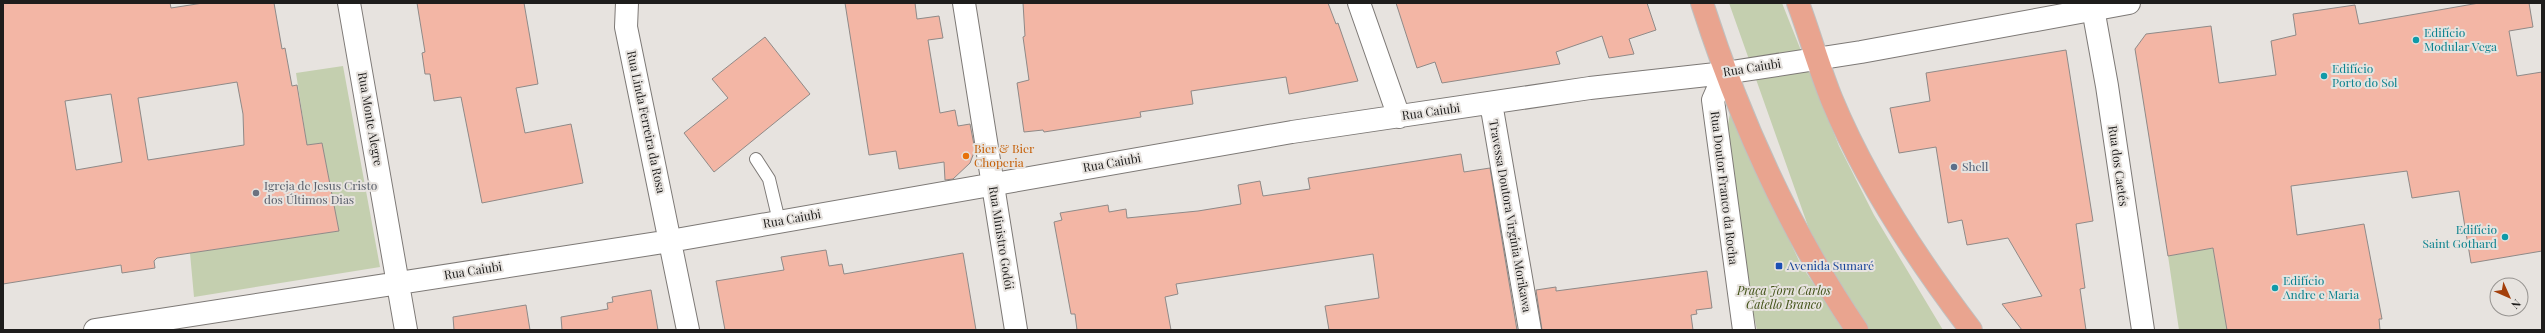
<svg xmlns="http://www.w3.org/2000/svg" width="2545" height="333" font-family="'Playfair Display',serif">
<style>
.green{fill:#c4cfaf}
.building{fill:#f3b6a5;stroke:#8f8a88;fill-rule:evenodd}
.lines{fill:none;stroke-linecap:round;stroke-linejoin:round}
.lane-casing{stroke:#7d7976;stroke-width:14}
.street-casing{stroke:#7d7976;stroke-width:24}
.secondary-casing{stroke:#7d7976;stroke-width:24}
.primary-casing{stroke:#c0c0bf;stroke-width:24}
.lane{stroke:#fff;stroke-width:12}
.street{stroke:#fff;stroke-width:22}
.secondary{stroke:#fff;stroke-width:22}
.primary{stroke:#e9a48f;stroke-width:22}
.culture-dot{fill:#0f9aa8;stroke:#e7e3df;stroke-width:1.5}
.food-dot{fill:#e8710a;stroke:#e7e3df;stroke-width:1.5}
.service-dot{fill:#5c6f8a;stroke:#e7e3df;stroke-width:1.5}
.worship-dot{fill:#6b7280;stroke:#e7e3df;stroke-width:1.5}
.transit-dot{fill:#1a4fb4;stroke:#e7e3df;stroke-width:1.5}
.labels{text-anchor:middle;stroke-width:4;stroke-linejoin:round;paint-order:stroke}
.culture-label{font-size:12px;fill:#0d838f;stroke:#e7e3df;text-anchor:start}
.street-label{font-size:12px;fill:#1e1d1c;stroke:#e7e3df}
.food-label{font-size:12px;fill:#c56008;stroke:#e7e3df;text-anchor:start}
.service-label{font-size:12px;fill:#4e5e75;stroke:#e7e3df;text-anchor:start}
.worship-label{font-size:12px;fill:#5b616d;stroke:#e7e3df;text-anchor:start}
.transit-label{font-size:12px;fill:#164399;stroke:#e7e3df;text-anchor:start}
.park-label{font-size:12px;font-style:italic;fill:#415116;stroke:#e7e3df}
</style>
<rect width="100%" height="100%" fill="#e7e3df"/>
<!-- green -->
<path class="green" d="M1729 3H1782L1839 146 1874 215 1943 330H1869L1814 243Z
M343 66 380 267 194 297 190 253 339 231 322 143 307 145 296 73Z
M1730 113 1801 265 1845 330H1757L1744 270 1724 147Z
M2213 248 2227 330H2179L2168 256Z"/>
<!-- building -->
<path class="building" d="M3 3H170L171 8 203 3H274L282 49 285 48 292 86 297 85 307 145 322 143 339 231 157 258 154 261 155 268 122 273 121 265 3 284ZM237 82 243 114 244 145 148 160 138 98ZM111 94 122 162 76 170 65 101Z
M417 3H524L538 84 516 88 525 133 571 124 583 183 482 203 461 97 434 101 430 74H425L422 53 425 52Z
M845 3H915L917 19 939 16 943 38 928 40 940 113 955 110 958 126 970 124 975 150 970 163 953 179 945 180 944 162 899 169 896 151 869 155Z
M1023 3H1328L1336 24 1338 23 1358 81 1289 94 1286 77 1191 91 1193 104 1140 112 1141 117 1044 132 1043 130 1024 132 1017 83 1029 80 1023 37 1025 36Z
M1396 3H1647L1656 30 1629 39 1634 54 1609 58 1602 36 1556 52 1560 64 1442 83 1435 62 1417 68Z
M2479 3H2529L2533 27 2509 31 2517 76 2542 72V251L2471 263 2459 191 2412 198 2407 171 2291 186 2297 235 2364 224 2382 319H2379L2380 330H2227L2213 248 2168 256 2135 49 2146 34 2211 26 2219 83 2276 75 2271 41 2296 35 2293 14 2355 5 2359 24Z
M765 37 810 94 714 172 684 133 728 98 712 79Z
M2066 50 2093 221 2076 224 2085 288 2080 289 2086 330H2022L2002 304 2042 296 2008 238 1967 245 1962 220 1948 223 1936 147 1899 153 1890 108 1930 101 1926 73Z
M1461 154 1464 172 1490 168 1517 330H1329L1325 306 1379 298 1373 254 1176 284 1178 294 1165 297 1171 330H1077L1075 314H1071L1054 222 1062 220 1060 213 1108 205 1109 212 1126 209 1127 218 1198 211 1241 204 1238 185 1260 181 1263 196 1310 189 1308 178Z
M826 250 829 266 842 264 844 274 963 253 976 330H725L716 281 784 270 781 257Z
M1707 271 1712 308 1696 310 1697 314 1691 315 1693 330H1542L1536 290 1556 287V291Z
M651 290 658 330H562L561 317 608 309 607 303 613 302 612 297Z
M526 305 530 330H454L453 317Z"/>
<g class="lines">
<defs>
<path id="lane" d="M756 159 769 179 779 221"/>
<path id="street" d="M349 3 406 330
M627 3 626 27 688 330
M964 3 1016 330
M1359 3 1399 117
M2092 3 2107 86 2143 330
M1725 73 1713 100 1744 330
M1491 103 1530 330
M95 330 670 241 1292 132 1590 88 1725 73"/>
<path id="secondary" d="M1725 73 1861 52 2129 3"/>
<path id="primary" d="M1702 3C1739 118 1789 230 1857 330
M1798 3C1810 35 1819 68 1832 100 1866 182 1917 259 1971 330"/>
</defs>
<!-- lane casing -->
<use href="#lane" class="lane-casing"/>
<!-- street casing -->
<use href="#street" class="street-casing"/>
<!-- secondary casing -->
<use href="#secondary" class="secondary-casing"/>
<!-- primary casing -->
<use href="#primary" class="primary-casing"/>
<!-- lane -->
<use href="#lane" class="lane"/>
<!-- street -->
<use href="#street" class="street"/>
<!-- secondary -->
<use href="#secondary" class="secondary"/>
<!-- primary -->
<use href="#primary" class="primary"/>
</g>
<!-- markers -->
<g class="culture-dot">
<circle cx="2416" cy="40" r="4"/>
<circle cx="2324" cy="76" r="4"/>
<circle cx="2505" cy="237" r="4"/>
<circle cx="2275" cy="288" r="4"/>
</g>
<circle class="food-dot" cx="966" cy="156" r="4"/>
<circle class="service-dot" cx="1954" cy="167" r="4"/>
<circle class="worship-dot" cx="256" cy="193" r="4"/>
<rect class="transit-dot" x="1775" y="262" width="8" height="8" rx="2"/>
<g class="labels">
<!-- culture labels -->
<g class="culture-label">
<text x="2424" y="37">Edifício<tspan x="2424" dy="14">Modular Vega</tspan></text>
<text x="2332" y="73">Edifício<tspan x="2332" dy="14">Porto do Sol</tspan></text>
<text x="2497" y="234" text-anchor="end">Edifício<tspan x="2497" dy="14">Saint Gothard</tspan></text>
<text x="2283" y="285">Edifício<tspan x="2283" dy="14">Andre e Maria</tspan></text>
</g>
<!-- street labels -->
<g class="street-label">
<text transform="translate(1752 68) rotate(-9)" y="4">Rua Caiubi</text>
<text transform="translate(1431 112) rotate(-8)" y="4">Rua Caiubi</text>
<text transform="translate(370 119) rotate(80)" y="4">Rua Monte Alegre</text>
<text transform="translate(646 122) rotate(78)" y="4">Rua Linda Ferreira da Rosa</text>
<text transform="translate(1112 163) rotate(-10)" y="4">Rua Caiubi</text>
<text transform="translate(2118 166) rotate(82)" y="4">Rua dos Caetés</text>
<text transform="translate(1724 188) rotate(83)" y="4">Rua Doutor Franco da Rocha</text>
<text transform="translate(1510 216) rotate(80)" y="4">Travessa Doutora Virgínia Morikawa</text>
<text transform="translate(792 219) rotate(-10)" y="4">Rua Caiubi</text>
<text transform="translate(1001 238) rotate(81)" y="4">Rua Ministro Godói</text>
<text transform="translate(473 271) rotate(-9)" y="4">Rua Caiubi</text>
</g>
<!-- food labels -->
<g class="food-label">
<text x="974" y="153">Bier &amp; Bier<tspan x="974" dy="14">Choperia</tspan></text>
</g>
<!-- service labels -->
<g class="service-label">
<text x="1962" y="171">Shell</text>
</g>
<!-- worship labels -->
<g class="worship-label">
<text x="264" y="190">Igreja de Jesus Cristo<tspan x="264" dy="14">dos Últimos Dias</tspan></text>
</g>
<!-- transit labels -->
<g class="transit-label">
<text x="1787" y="270">Avenida Sumaré</text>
</g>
<!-- park labels -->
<g class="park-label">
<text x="1784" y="295">Praça Jorn Carlos<tspan x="1784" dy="14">Catello Branco</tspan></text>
</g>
</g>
<!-- border -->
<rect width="2545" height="333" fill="none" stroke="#1e1d1c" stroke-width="8"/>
<!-- north arrow -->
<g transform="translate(2509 297) rotate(135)"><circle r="19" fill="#e7e3df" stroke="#979491"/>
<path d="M0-3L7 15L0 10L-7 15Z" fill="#a33f0b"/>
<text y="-6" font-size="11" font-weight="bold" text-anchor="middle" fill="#1e1d1c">N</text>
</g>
</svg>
